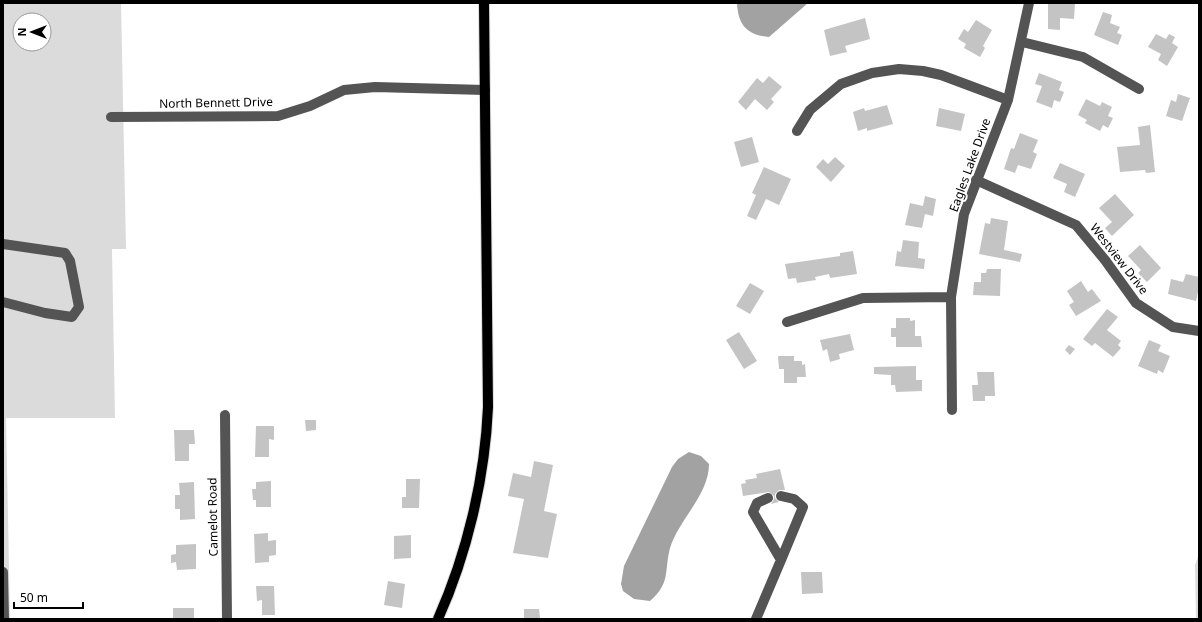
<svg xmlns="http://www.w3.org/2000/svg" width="1202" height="622" font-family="'Noto Sans',sans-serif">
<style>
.green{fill:#dbdbdb;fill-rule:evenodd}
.water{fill:#a2a2a2}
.building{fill:#c4c4c4}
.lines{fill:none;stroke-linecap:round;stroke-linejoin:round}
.major-casing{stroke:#dbdbdb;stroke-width:12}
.minor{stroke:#545454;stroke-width:10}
.major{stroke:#000;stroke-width:10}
.labels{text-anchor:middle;stroke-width:4;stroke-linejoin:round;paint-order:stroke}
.street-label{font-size:12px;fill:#000;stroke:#fff}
</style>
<rect width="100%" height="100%" fill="#fff"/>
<!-- green -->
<path class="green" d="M3 3H121L126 249H112L115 418H6L10 619H3ZM20 20H44V44H20Z
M1199 554V619H1196L1195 565Z"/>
<!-- water -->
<path class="water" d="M737 3H808L769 37C747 35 738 25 737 3Z
M689 452 701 456 709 464C709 495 679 519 670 548 664 571 671 583 650 601L634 599 623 591 621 584 624 566 672 467 678 459Z"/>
<!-- building -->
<path class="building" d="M1048 3H1075L1074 19 1060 18V30L1048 29Z
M1103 12 1112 15 1110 23 1120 27 1117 33 1122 35 1118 45 1094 35Z
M865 18 870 39 845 46 847 52 830 56 824 30Z
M976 20 992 30 983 46 985 48 980 57 964 48 966 44 958 39 964 29 968 32Z
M1156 34 1166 39 1169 34 1175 37 1172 43 1178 47 1167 66 1158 60 1161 54 1148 47Z
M1039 73 1062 82 1059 90 1064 92 1060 102 1054 100 1052 108 1036 102 1042 86 1035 84Z
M769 76 782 87 771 99 774 102 767 110 755 99 746 110 738 102 757 78 763 83Z
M1178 94 1190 98 1182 121 1166 116 1171 100 1176 102Z
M1086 99 1100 106 1102 102 1112 107 1108 116 1113 118 1108 128 1103 125 1100 131 1085 123 1087 120 1078 115Z
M887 105 893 124 867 131V128L858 131 853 112 864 108 865 111Z
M939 108 965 114 961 131 936 126Z
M1150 125 1155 172 1146 173 1145 170 1120 172 1117 147 1140 145 1138 127Z
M1020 133 1038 140 1033 152 1037 154 1031 169 1018 165 1015 173 1004 169 1011 148 1014 149Z
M752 137 759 162 741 167 734 142Z
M835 157 845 166 831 182 816 167 823 159 828 164Z
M1060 163 1085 174 1075 197 1064 192 1067 184 1053 178Z
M764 167 791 179 779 205 766 199 756 220 747 216 756 195 752 193Z
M1115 194 1134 215 1112 236 1105 228 1112 222 1099 208Z
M925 196 936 199 933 216 925 214 922 228 905 225 910 203 923 206Z
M991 218 1008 221 1004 250 1022 254 1020 262 979 254 985 223 990 224Z
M903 240 919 242 918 258 925 259 924 269 895 266 897 251 901 252Z
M1140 245 1161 268 1147 282 1138 273 1141 270 1128 256Z
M853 251 857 274 830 278 829 274 815 277 816 280 797 283 796 278 788 279 785 264 840 256V253Z
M987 269H1001L1000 296 973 295 974 282H981V273H986Z
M1186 274 1199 277V287L1196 301 1168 294 1171 279 1183 282Z
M1081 281 1088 292 1092 289 1101 301 1076 316 1069 305 1074 302 1067 291Z
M750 283 764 291 750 314 736 306Z
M1107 309 1118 317 1107 330 1121 341 1118 345 1121 348 1113 357 1095 343 1092 346 1083 339Z
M896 318H910V321L915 320V336H921L922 347H896V337H891V328H896Z
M739 332 757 361 744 369 726 340Z
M850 334 854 350 839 354 840 359 830 362 827 349 823 351 820 340Z
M1149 340 1161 345 1158 351 1170 356 1163 373 1158 370 1157 374 1138 366Z
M1069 345 1075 349 1070 355 1065 350Z
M778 356H794V361H802V365L805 364 806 377H797V383H784V369H779Z
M916 366V380H922V391L896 392 895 385H891V375L874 374V367Z
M977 372H994L995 396H985V401H973L972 385H978Z
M305 420H316V430L306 431Z
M256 426H274V440L269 439V457H255Z
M174 430H194L195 444H189V461H175Z
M534 461 553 465 544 511 557 514 548 558 513 553 524 499 508 496 513 473 531 477Z
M780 469 785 490H779L775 494V498L779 502 771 504 774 499V496L769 492 743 496 741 484 746 483 745 480 757 478 756 474Z
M406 479H420L419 508H402V497H406Z
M271 481V507H256V500H253L252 489H256V482Z
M194 482 195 519 180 520V509H175V495H180L179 483Z
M268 533V541L276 540V555L269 556V562L255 563 254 534Z
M411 535V558L394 559V536Z
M196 544V569L177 570 176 562 171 563V555L176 554V545Z
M801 572H822L823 593 802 594Z
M388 581 405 584 402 608 384 605Z
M256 586H274L275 615H262V600L257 601Z
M173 608H194V619H173Z
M524 609H539L540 618 524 619Z"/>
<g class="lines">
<defs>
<path id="major" d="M438 619C467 554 485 478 488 407L484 3"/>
</defs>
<!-- major casing -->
<use href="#major" class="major-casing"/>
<!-- minor -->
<path class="minor" d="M1022 42 1083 57 1139 89
M111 117 278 116 310 106 344 90 375 87 485 90
M797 131 810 110 841 84 872 73 899 69 923 71 941 75 1008 100
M976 180 1076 225 1105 260 1136 303 1173 327 1199 331
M3 244 65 253 70 261 79 307 72 317 45 313 3 302
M787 322 863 298 951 297
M952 410 951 297 964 214 1008 100 1029 3
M225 415 227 619
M781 496 794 499 803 507 781 560
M3 572 4 619
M756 619 781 560 753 512 757 503 768 498"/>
<!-- major -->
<use href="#major" class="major"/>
</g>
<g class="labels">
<!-- street labels -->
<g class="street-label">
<text transform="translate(216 103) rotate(-1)" y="4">North Bennett Drive</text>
<text transform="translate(970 165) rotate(-70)" y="4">Eagles Lake Drive</text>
<text transform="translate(1119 259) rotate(52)" y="4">Westview Drive</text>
<text transform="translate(213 517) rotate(-91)" y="4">Camelot Road</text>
</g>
</g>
<!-- border -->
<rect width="1202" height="622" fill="none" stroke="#000000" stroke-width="8"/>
<!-- north arrow -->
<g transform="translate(32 32) rotate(270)"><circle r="19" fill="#ffffff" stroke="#999999"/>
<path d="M0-3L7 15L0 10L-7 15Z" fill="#000000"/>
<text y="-6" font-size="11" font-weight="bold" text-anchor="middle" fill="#000000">N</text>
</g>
<!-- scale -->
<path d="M14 602v6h69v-6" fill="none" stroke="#000000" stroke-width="2"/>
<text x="20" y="602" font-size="12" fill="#000000" stroke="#ffffff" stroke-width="3" paint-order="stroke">50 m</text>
</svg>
